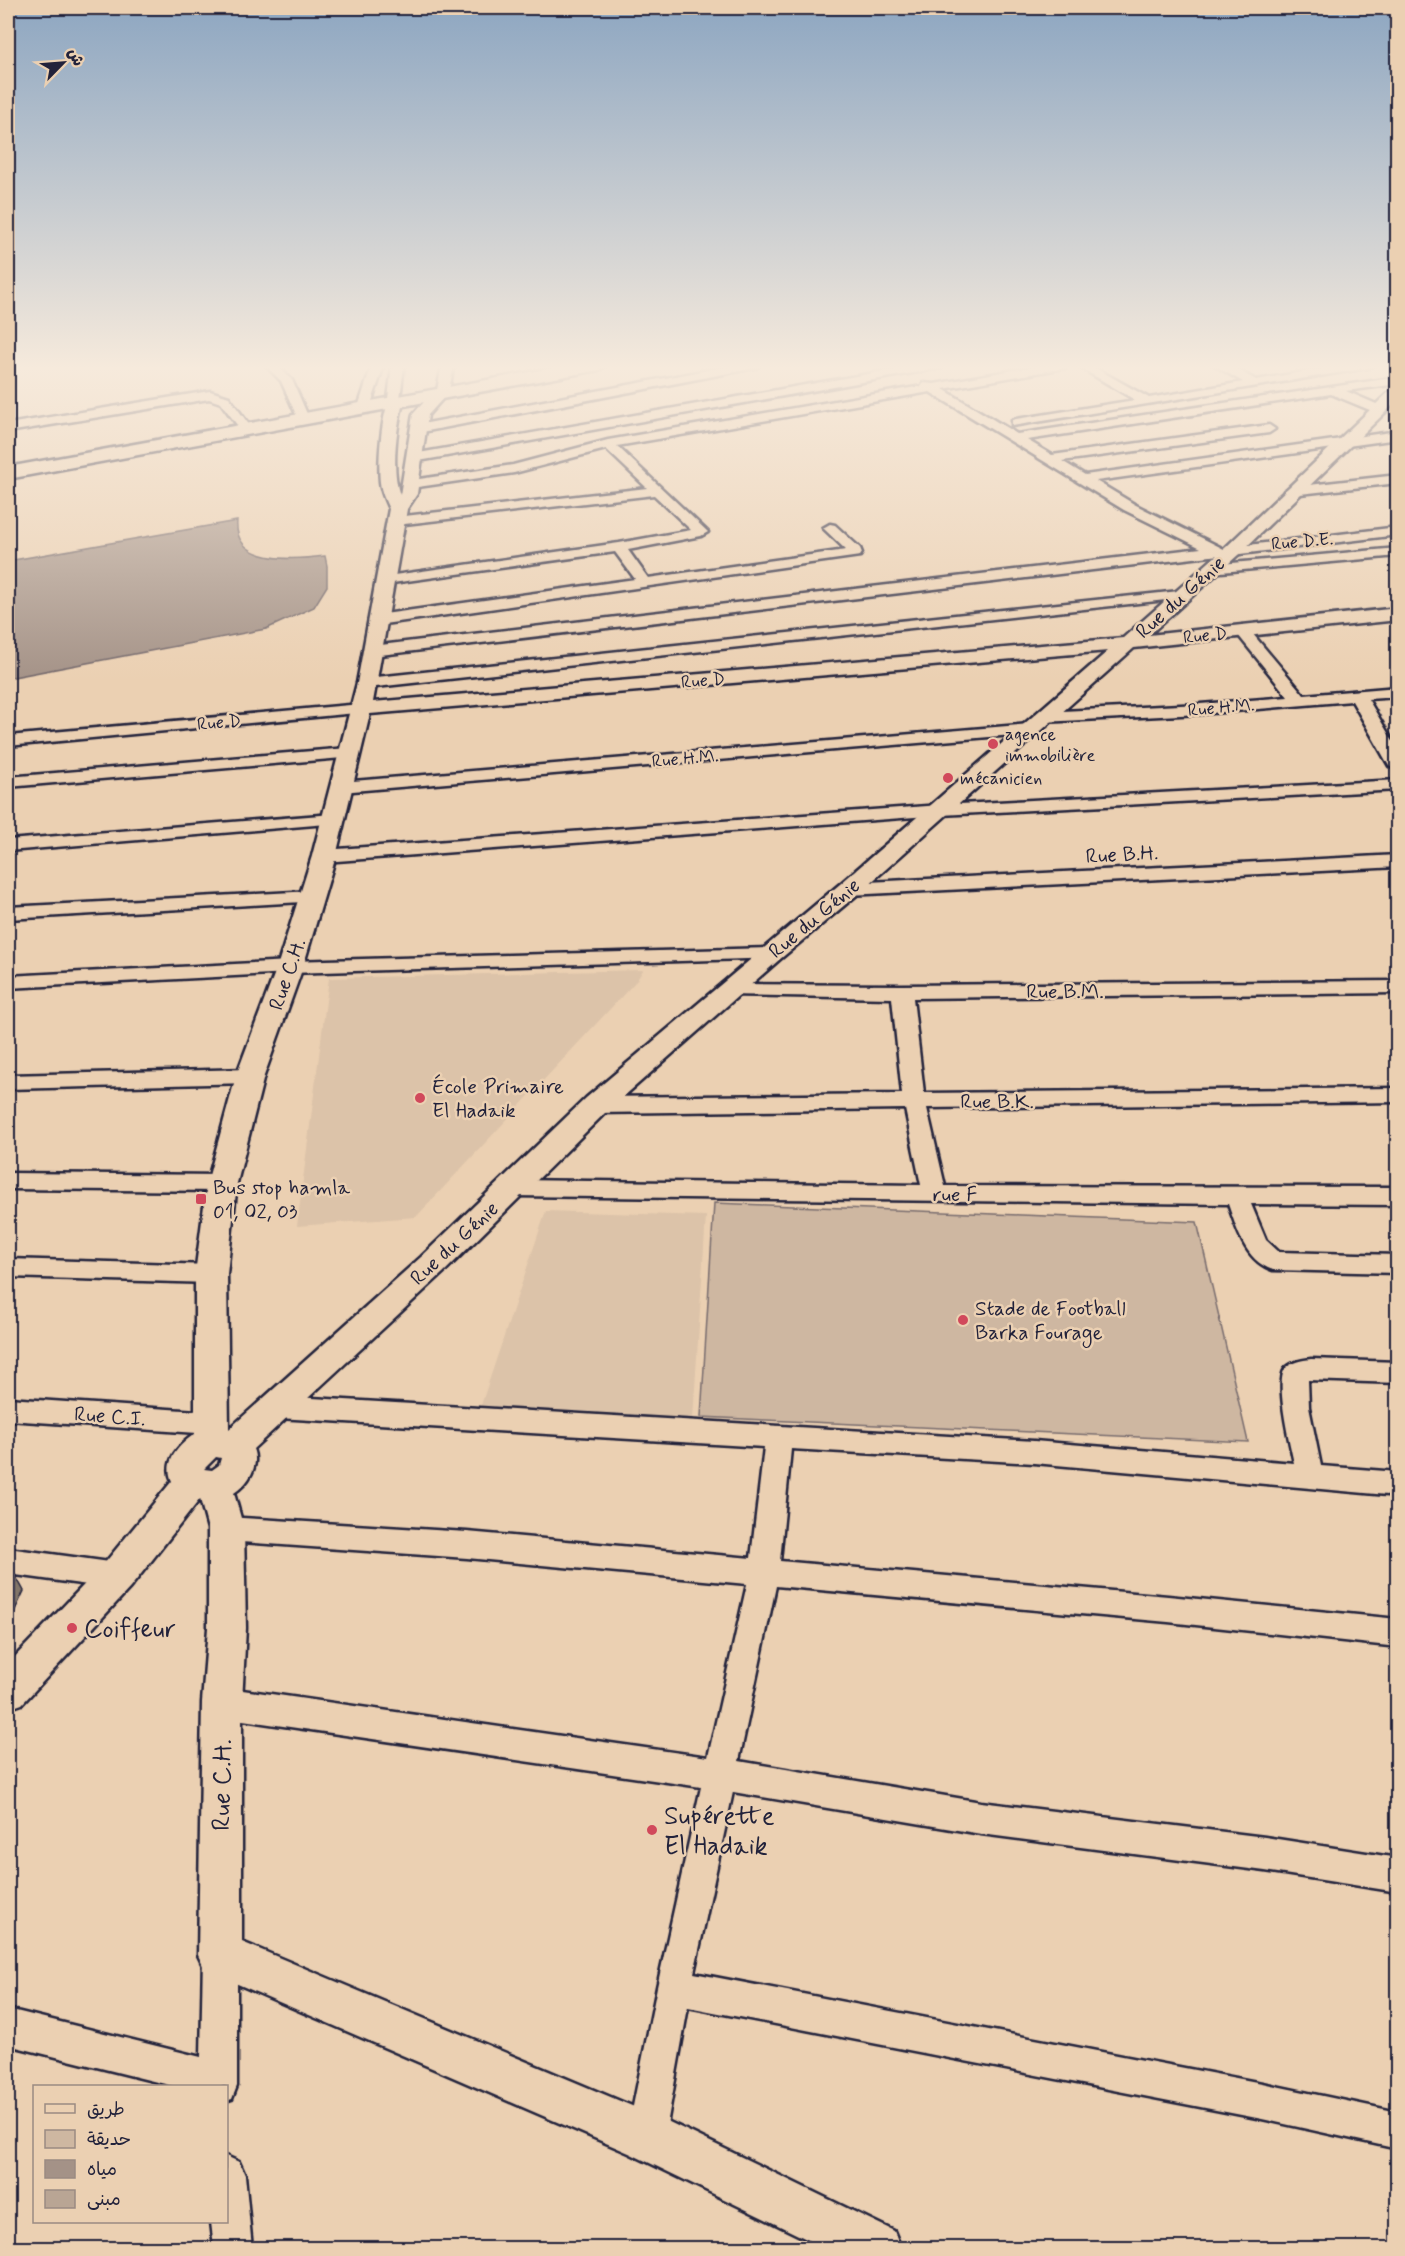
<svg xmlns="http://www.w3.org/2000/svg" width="1405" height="2256" font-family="Mynerve,'Playpen Sans Arabic',sans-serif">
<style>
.built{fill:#dcc3a9}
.green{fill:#ceb7a1;stroke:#786c6e;stroke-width:1.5}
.water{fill:#a49287;stroke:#706569;stroke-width:1.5}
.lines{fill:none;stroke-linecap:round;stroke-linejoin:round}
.minor-casing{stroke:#22223b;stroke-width:5}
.tertiary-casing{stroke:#22223b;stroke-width:5}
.primary-casing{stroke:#22223b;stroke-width:5}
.minor{fill:#ebd0b2;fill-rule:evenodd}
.tertiary{fill:#ebd0b2;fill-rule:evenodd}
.primary{fill:#ebd0b2;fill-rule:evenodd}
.shaded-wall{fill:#827468;stroke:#22223b;stroke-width:1.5}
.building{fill:#b9a594;stroke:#22223b;stroke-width:1.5}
.poi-dot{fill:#d1495b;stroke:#ebd0b2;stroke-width:2}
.labels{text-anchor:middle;stroke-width:5;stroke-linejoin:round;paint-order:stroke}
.far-street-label{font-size:18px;fill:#22223b;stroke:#ebd0b2}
.far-poi-label{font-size:18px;fill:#22223b;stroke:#ebd0b2;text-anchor:start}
.street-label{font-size:21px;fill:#22223b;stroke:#ebd0b2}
.poi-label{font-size:21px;fill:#22223b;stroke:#ebd0b2;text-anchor:start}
.near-poi-label{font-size:26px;fill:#22223b;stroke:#ebd0b2;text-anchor:start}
.near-street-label{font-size:26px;fill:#22223b;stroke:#ebd0b2}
</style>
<rect width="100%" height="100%" fill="#ebd0b2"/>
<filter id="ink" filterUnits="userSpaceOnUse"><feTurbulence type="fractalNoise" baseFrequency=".0167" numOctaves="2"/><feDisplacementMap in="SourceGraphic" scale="12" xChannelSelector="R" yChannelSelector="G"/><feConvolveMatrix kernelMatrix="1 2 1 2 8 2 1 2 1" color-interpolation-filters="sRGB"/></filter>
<g filter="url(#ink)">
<!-- built -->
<path class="built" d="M643 970 637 980 416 1217 297 1226 329 978Z
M546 1211 706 1216 693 1419 479 1411Z"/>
<!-- green -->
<path class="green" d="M714 1203 1197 1222 1248 1442 701 1417Z"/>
<!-- water -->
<path class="water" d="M237 521C233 565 295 560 325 556L327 566V586L314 607 266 629 8 678V561Z"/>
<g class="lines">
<defs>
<path id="minor" d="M265 365H277L292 380 308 416 306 419H298L281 381Z
M372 365H384L371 404 365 408 359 404Z
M392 365H404L400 399 394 403 388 399Z
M442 365H454L449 390 443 394 437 390Z
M734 365H760L755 368 417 433 411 429 417 425Z
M919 365H946L941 368 413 462 407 458 413 454Z
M1042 365H1070L1065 368 943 389 1017 434 1398 377V384L1346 391 1381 406V412L1377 413 1331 394 1027 440 1052 455 1269 425 1275 429 1269 433 1062 461 1085 475 1398 431V439L1096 481 1134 504 1226 550 1232 547 1398 527V535L1232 555 1226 552 1219 555 372 656 364 651 372 646 1201 548 1124 510 930 392 617 446 708 532 701 536 628 550 648 578 846 550 823 528 830 524 835 525 860 548 862 553 860 556 377 625 369 620 377 615 635 579 615 552 385 584 378 580 380 577 619 543 691 530 654 495 396 525 389 521 396 517 647 488 606 449 514 473 411 488 406 487 404 484 406 481 513 465 608 440 922 386 923 383 934 384Z
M1076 365H1090L1149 398 1243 382 1214 365H1229L1256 380 1344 365H1373L1368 368 1012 426V420L1016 419 1135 400Z
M210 391 229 397 250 426 248 429H240L221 403 209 399 8 432V424Z
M1398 475V483L1291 495 1284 491 1291 487Z
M1398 548V556L1210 573 1203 569 1210 565Z
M1179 591 1184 592 1186 595 1184 598 367 688 359 683 367 678Z
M1242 625 1247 627 1304 695 1398 687V697L1368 699 1398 750V771L1389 766 1352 701 1200 714 1043 722 1035 717 1043 712 1200 704 1288 697 1234 630Z
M361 704 369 709 367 712 8 746V736Z
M1030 724 1036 725 1038 729 1036 733 341 792 335 791 332 787 335 783 341 782Z
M348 748 354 749 357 753 354 757 8 787V777Z
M1398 780V790L941 815 324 862 317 860 315 856 317 852 324 850 941 805Z
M333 814 339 815 342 819 339 823 8 851V840Z
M1398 855V867L849 895 842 893 839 889 842 885 849 883Z
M312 891 319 893 322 897 319 901 8 919V907Z
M770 948 777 950 780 954 777 958 290 973 8 988V976L290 961Z
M1398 981V993L913 998 924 1093 1398 1088V1102L927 1108 945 1186 1398 1187V1205L1251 1204 1266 1240 1279 1252 1398 1255V1273L1273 1270C1245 1261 1237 1229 1228 1204L512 1196 504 1194 500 1188 504 1182 512 1180 921 1185 905 1109 596 1113 588 1110 585 1105 588 1100 596 1097 902 1094 892 998 725 995 722 990 725 985 732 984 902 985Z
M250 1069 258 1071 261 1076 258 1081 250 1083 8 1089V1075Z
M8 1173 222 1175 230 1177 234 1183 230 1189 222 1191 8 1189Z
M8 1259 211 1265 220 1267 223 1274 220 1281 211 1283 8 1277Z
M1311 1359 1398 1362V1383L1308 1380 1309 1407 1321 1466 1398 1472V1496L1034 1463 791 1449 780 1561 1168 1596 1398 1619V1647L1168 1622 776 1586 739 1761 981 1802 1265 1837 1398 1858V1892L1265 1871 981 1834 733 1792 694 1973 1262 2083 1398 2112V2149L1262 2119 688 2007 665 2136 659 2149 646 2155 633 2149 627 2136 657 1987 701 1787 222 1717 211 1712 207 1702 211 1692 222 1687 708 1757 747 1584 467 1558 226 1541 216 1538 212 1529 216 1520 226 1517 467 1532 751 1558 764 1447 278 1418 269 1415 265 1407 269 1399 278 1396 1034 1441 1294 1463C1290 1445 1275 1383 1285 1369 1291 1362 1302 1360 1311 1359Z
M8 1398 212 1412 221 1415 225 1423 221 1431 212 1434 8 1420Z
M8 1548 117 1563 127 1567 132 1576 127 1585 117 1589 8 1574Z
M220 1938 232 1943 237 1955V2086L232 2099 226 2101V2086H173L8 2045V2009L201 2057 203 1955 208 1943Z
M226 2156 239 2162 245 2175 252 2248H214L211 2222H226Z"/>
<path id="tertiary" d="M1398 387V400L1238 555 1149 635 1398 608V620L1134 648 858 894 779 960 606 1112 443 1273 253 1449C260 1466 248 1484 234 1493L244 1529 246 1628 242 1702V1942L663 2119 894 2231 901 2248H825L629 2153 205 1970 198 1955 202 1702 208 1628V1529L200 1499 130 1588 22 1704 8 1709V1664L104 1564 172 1481C163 1462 179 1444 195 1434V1274L207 1183 236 1076 277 967 312 856 357 683 389 509C385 500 381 492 380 482 378 463 381 415 390 400H400L403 403C396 428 391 471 400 495L413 414 433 392 438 390 446 395 428 415 417 494 407 509 373 702 1123 638 1226 547 1393 388ZM1108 651 840 884 586 1098 421 1257 229 1429 227 1274 237 1183 264 1076 303 967 336 856 370 714ZM216 1457 221 1458 219 1465 212 1470 204 1469Z"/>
<path id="primary" d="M569 365H607L599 370 8 479V467Z"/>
</defs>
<!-- minor casing -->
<use href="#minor" class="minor-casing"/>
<!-- tertiary casing -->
<use href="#tertiary" class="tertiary-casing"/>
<!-- primary casing -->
<use href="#primary" class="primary-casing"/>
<!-- minor -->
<use href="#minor" class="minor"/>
<!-- tertiary -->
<use href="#tertiary" class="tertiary"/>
<!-- primary -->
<use href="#primary" class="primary"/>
</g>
<!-- shaded-wall -->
<path class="shaded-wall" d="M13 1571 24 1591 8 1625V1581Z"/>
<!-- building -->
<path class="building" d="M8 1570 13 1571 8 1581Z"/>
</g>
<!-- sky -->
<linearGradient id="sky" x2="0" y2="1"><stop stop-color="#8da6c1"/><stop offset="0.54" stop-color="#f6eadc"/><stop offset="1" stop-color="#f6eadc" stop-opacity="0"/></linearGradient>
<rect width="1405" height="681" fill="url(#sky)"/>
<!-- markers -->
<g class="poi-dot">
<circle cx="993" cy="744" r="6"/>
<circle cx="948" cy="778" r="6"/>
<circle cx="420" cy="1098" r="6"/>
<rect x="195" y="1193" width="12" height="12" rx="3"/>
<circle cx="963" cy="1320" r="6"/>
<circle cx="72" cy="1628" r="6"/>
<circle cx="652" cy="1830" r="6"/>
</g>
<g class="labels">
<!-- far-street labels -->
<g class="far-street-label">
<text transform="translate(1302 541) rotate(-5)" y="6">Rue D.E.</text>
<text transform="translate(1205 635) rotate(-6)" y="6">Rue D</text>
<text transform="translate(703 680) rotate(-5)" y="6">Rue D</text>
<text transform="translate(1221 707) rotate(-5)" y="6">Rue H.M.</text>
<text transform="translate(219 722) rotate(-5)" y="6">Rue D</text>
<text transform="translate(685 758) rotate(-5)" y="6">Rue H.M.</text>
</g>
<!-- far-poi labels -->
<g class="far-poi-label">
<text x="1005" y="740">agence<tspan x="1005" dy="21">immobilière</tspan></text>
<text x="960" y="784">mécanicien</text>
</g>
<!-- street labels -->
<g class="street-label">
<text transform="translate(1180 597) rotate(-42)" y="7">Rue du Génie</text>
<text transform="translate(1122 854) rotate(-3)" y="7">Rue B.H.</text>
<text transform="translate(814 918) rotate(-40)" y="7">Rue du Génie</text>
<text transform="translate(287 974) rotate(-71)" y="7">Rue C.H.</text>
<text x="1065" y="998">Rue B.M.</text>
<text x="997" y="1108">Rue B.K.</text>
<text x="955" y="1201">rue F</text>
<text transform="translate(454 1243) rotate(-43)" y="7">Rue du Génie</text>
<text transform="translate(110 1416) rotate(4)" y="7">Rue C.I.</text>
</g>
<!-- poi labels -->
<g class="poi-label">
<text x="432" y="1093">École Primaire<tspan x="432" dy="24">El Hadaik</tspan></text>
<text x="213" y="1194">Bus stop hamla<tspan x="213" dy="24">01, 02, 03</tspan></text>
<text x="975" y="1315">Stade de Football<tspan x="975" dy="24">Barka Fourage</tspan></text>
</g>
<!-- near-poi labels -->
<g class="near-poi-label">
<text x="84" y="1637">Coiffeur</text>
<text x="664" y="1824">Supérette<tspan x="664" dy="30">El Hadaik</tspan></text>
</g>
<!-- near-street labels -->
<g class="near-street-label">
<text transform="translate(221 1785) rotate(-89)" y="9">Rue C.H.</text>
</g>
</g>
<!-- margin -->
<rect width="1405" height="2256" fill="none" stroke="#ebd0b2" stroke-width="30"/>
<rect x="15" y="15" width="1375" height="2226" fill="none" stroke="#22223b" stroke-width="2" filter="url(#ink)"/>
<!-- legend -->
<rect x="33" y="2085" width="195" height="138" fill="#ebd0b2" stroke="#9b8a82" stroke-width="1.5"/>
<rect x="45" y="2104" width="30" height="9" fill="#ebd0b2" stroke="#9b8a82" stroke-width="1.5"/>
<text x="87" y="2115" font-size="18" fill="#22223b">طريق</text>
<rect x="45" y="2130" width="30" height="18" fill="#ceb7a1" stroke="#9b8a82" stroke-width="1.5"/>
<text x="87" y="2145" font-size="18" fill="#22223b">حديقة</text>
<rect x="45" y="2160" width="30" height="18" fill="#a49287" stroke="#9b8a82" stroke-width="1.5"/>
<text x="87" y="2175" font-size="18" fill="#22223b">مياه</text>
<rect x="45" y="2190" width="30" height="18" fill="#b9a594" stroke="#9b8a82" stroke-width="1.5"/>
<text x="87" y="2205" font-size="18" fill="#22223b">مبنى</text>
<!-- north arrow -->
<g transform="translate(63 63) rotate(65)" stroke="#ebd0b2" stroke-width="4.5" paint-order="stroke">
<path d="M0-4.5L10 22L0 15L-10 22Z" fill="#22223b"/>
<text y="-9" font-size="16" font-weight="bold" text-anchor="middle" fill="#22223b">ش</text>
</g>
</svg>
